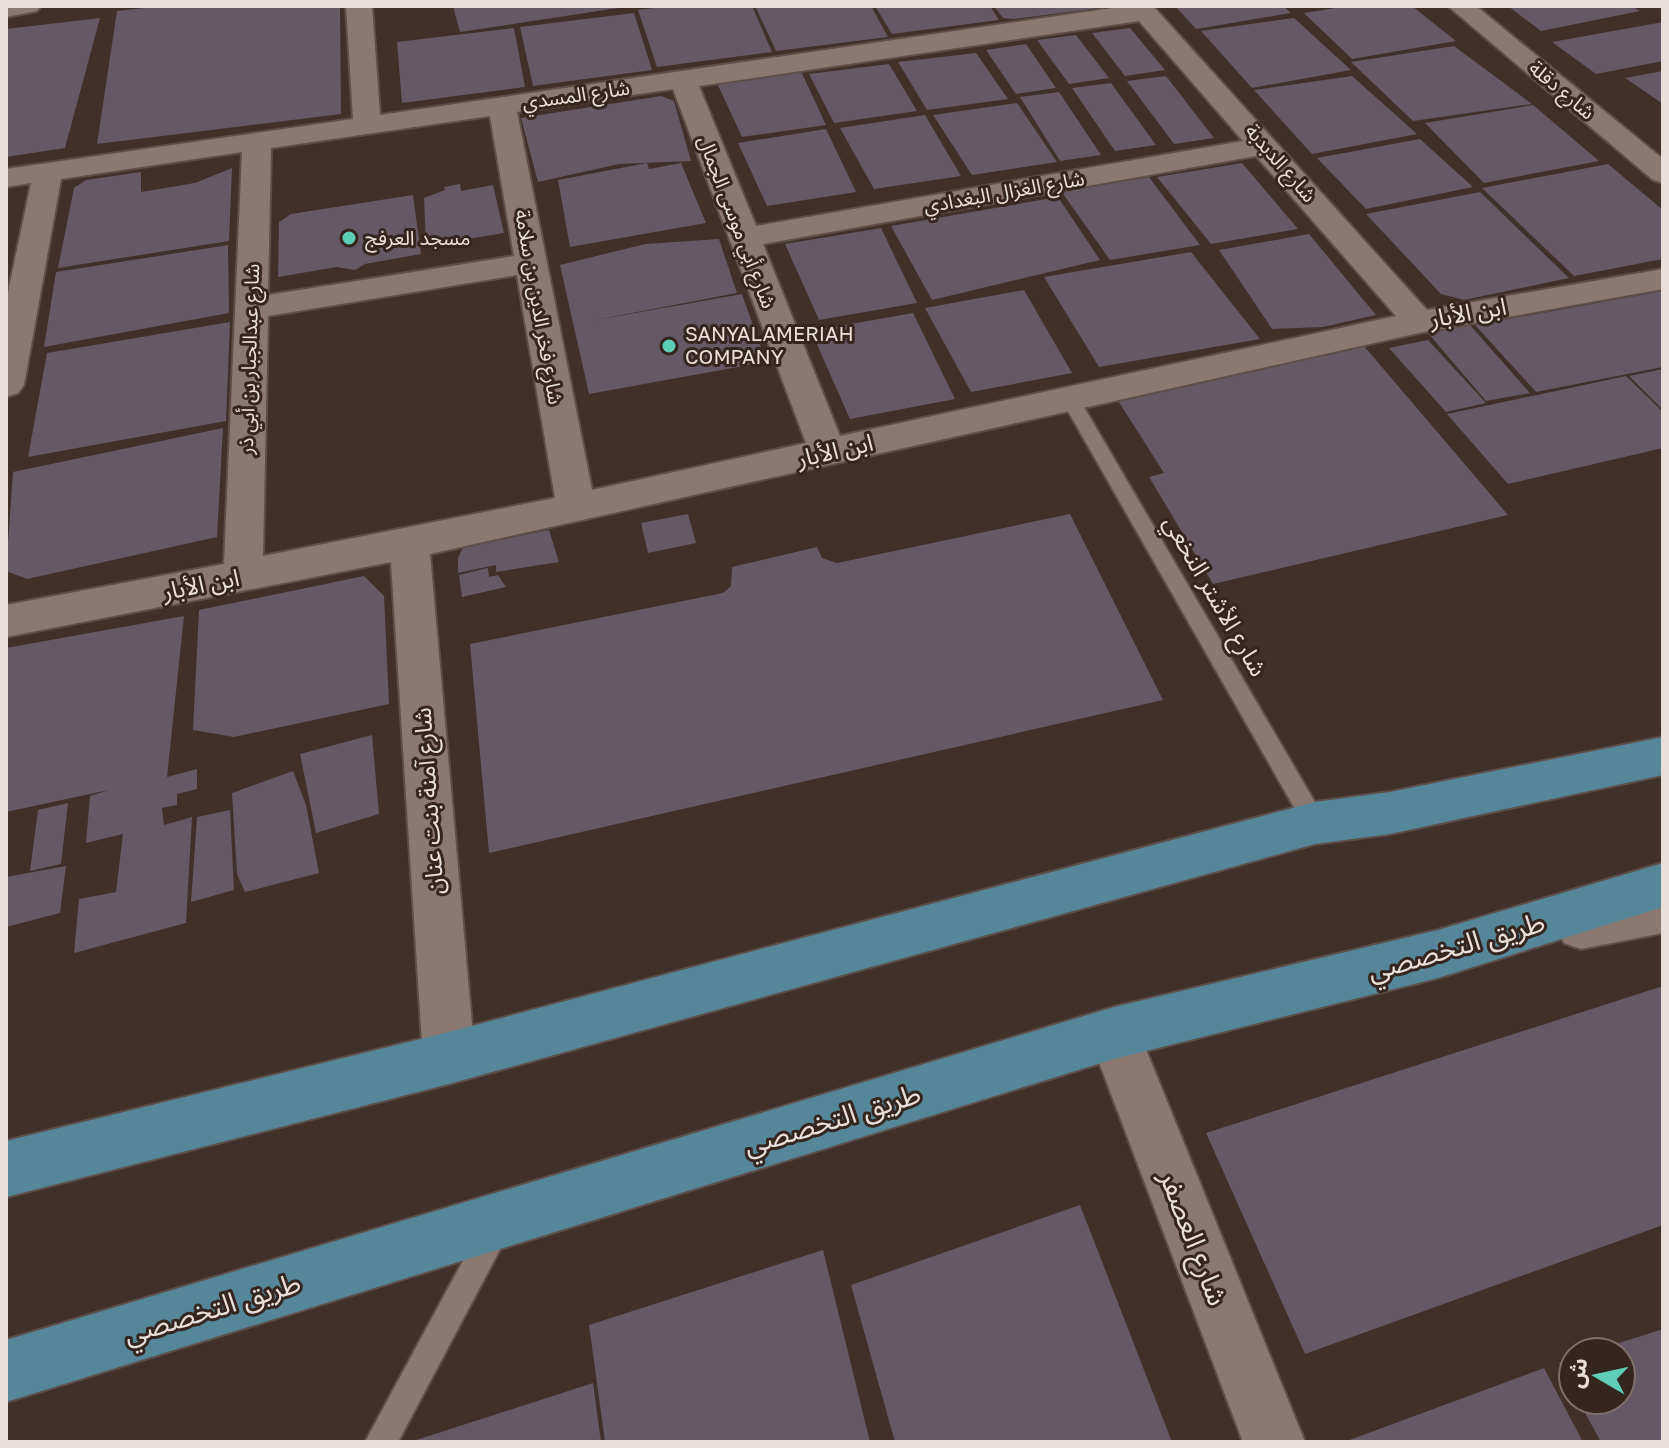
<svg xmlns="http://www.w3.org/2000/svg" width="1669" height="1448" font-family="'Golos Text','Noto Sans Arabic',sans-serif">
<style>
.building{fill:#645965}
.lines{fill:none;stroke-linecap:round;stroke-linejoin:round}
.service-casing{stroke:#5c4f49;stroke-width:4}
.minor-casing{stroke:#5c4f49;stroke-width:4}
.tertiary-casing{stroke:#5c4f49;stroke-width:4}
.primary-casing{stroke:#5c4f49;stroke-width:4}
.service{fill:#8a7971;fill-rule:evenodd}
.minor{fill:#8a7971;fill-rule:evenodd}
.tertiary{fill:#8a7971;fill-rule:evenodd}
.primary{fill:#568699;fill-rule:evenodd}
.poi-dot{fill:#5eceb7;stroke:#34261f;stroke-width:3}
.labels{text-anchor:middle;stroke-width:6;stroke-linejoin:round;paint-order:stroke}
.far-street-label{font-size:20px;fill:#e8deda;stroke:#34261f}
.far-poi-label{font-size:20px;fill:#e8deda;stroke:#34261f;text-anchor:start}
.street-label{font-size:24px;fill:#e8deda;stroke:#34261f}
.near-street-label{font-size:28px;fill:#e8deda;stroke:#34261f}
</style>
<rect width="100%" height="100%" fill="#3f3029"/>
<!-- building -->
<path class="building" d="M162 6H340L341 114 97 144 117 11Z
M453 6H618V8L460 32Z
M670 6H752L772 52 657 67 638 10Z
M755 6H871L888 37 776 51Z
M875 6H990L999 20 892 34Z
M994 6H1099V8L1014 19 1003 18Z
M1175 6H1283L1291 13 1196 29Z
M1348 6H1412L1456 41 1352 59 1304 13Z
M1508 6H1632L1640 11 1541 31Z
M634 13 652 70 533 86 520 27Z
M100 18 65 148 6 157V29Z
M1294 18 1351 70 1252 88 1201 31Z
M1663 22V61L1596 74 1552 42Z
M514 28 525 87 402 103 397 42Z
M1130 28 1165 70 1125 76 1092 33Z
M1076 35 1109 78 1069 84 1037 40Z
M1026 44 1056 88 1016 94 986 50Z
M1454 46 1532 104 1413 121 1351 62Z
M976 53 1008 99 927 110 898 62Z
M889 64 917 111 834 123 809 74Z
M800 69 826 125 742 137 716 81Z
M1663 71V104L1625 78Z
M1166 76 1214 138 1174 144 1127 81Z
M1352 76 1417 134 1312 154 1254 90Z
M1111 83 1156 145 1115 151 1072 88Z
M1059 92 1101 155 1060 161 1020 97Z
M661 96 674 101 691 161 619 164 538 182 521 118Z
M1017 103 1057 162 972 175 933 115Z
M1533 105 1599 161 1484 183 1425 123Z
M925 115 961 176 874 189 840 128Z
M826 129 856 192 767 206 738 143Z
M1420 139 1473 187 1366 209 1317 158Z
M647 163 649 169 681 163 706 223 570 247 558 180Z
M1242 163 1298 229 1211 244 1157 177Z
M1608 164 1663 210V259L1574 276 1482 188Z
M232 168 229 241 58 268 74 188 86 180 141 172V192L195 183Z
M1149 177 1200 245 1110 260 1061 191Z
M460 184 461 191 493 185 504 233 426 246 424 198 445 190 444 187Z
M1480 192 1569 278 1464 300 1441 294 1366 214Z
M413 195 421 254 365 264 355 270 337 267 278 277 279 222 291 214Z
M1058 197 1100 260 932 300 891 226Z
M881 228 917 303 819 320 785 244Z
M1309 234 1376 315 1323 327 1272 329 1219 250Z
M719 239 737 293 590 321 742 294 766 362 589 394 560 265 645 244Z
M228 245 229 313 44 347 56 272Z
M1191 252 1260 339 1099 367 1044 277Z
M1024 290 1072 373 971 392 925 308Z
M1663 291V367L1536 392 1475 325Z
M913 313 955 399 850 419 811 331Z
M230 322 226 421 28 457 47 353Z
M1470 325 1530 393 1486 401 1428 333Z
M1428 340 1486 403 1446 412 1389 348Z
M1364 346 1508 515 1213 584 1149 477 1164 473 1117 399Z
M1663 369V410L1629 376Z
M1626 376 1663 412V448L1508 484 1447 414Z
M223 428 217 537 27 579 6 571 13 472Z
M688 514 696 543 648 553 641 523Z
M1070 514 1163 700 489 853 470 644 723 593 731 586 732 567 817 547 822 558 837 563Z
M549 530 559 562 496 572V565L458 573V558L463 547Z
M488 568 489 577 498 575 506 587 462 597 459 575Z
M364 576 384 596 389 704 234 737 193 730 199 610Z
M184 616 167 777 197 769V789L177 794V805L162 808 164 825 192 817 186 923 74 953 79 899 116 892 123 834 86 843 90 796 109 790 6 812V648Z
M372 735 379 814 316 833 300 754Z
M293 771 306 805 319 873 245 892 237 874 232 793Z
M68 803 61 864 30 871 38 810Z
M230 810 234 890 191 902 197 817Z
M66 866 60 913 6 927V877Z
M1663 986V1225L1305 1354 1206 1133Z
M1080 1205 1172 1442H895L851 1285Z
M823 1250 870 1442H605L589 1325Z
M1663 1329V1442H1601L1578 1400H1621V1352L1594 1351Z
M1573 1358V1390L1559 1363Z
M1544 1368 1583 1442H1344Z
M593 1383 601 1442H413V1441Z"/>
<g class="lines">
<defs>
<path id="service" d="M1069 391 1078 397 1323 816 1327 823 1323 830 1315 833 1307 830 1060 397Z
M496 1214 506 1218 510 1228 506 1238 398 1442H365L486 1218Z"/>
<path id="minor" d="M6 6H41L37 11 6 17Z
M346 6H372L380 115 1126 6H1153L1427 310 1663 269V289L1419 333 430 554 475 1058 468 1077 449 1084 430 1077 423 1058 391 562 6 637V605L224 564 242 152 61 179 24 385 18 393 6 397V302L31 183 6 187V169L353 119ZM1139 21 1243 141 756 226 699 86ZM673 89 806 443 592 490 517 112ZM490 116 514 256 268 295 271 148ZM1256 156 1396 316 840 436 763 244ZM517 275 555 498 263 556 268 316Z
M1448 6H1476L1663 159V183L1653 180Z
M1114 1007 1132 1015 1305 1442H1243L1088 1033 1096 1015Z"/>
<path id="tertiary" d="M1663 887V933L1581 949 1564 943 1556 926 1564 909 1581 903Z"/>
<path id="primary" d="M1663 737V775L1390 834 1315 844 449 1084 6 1197V1141L449 1032 1315 802 1390 792Z
M1663 863V907L1438 978 1114 1059 6 1402V1340L1114 1007 1438 930Z"/>
</defs>
<!-- service casing -->
<use href="#service" class="service-casing"/>
<!-- minor casing -->
<use href="#minor" class="minor-casing"/>
<!-- tertiary casing -->
<use href="#tertiary" class="tertiary-casing"/>
<!-- primary casing -->
<use href="#primary" class="primary-casing"/>
<!-- service -->
<use href="#service" class="service"/>
<!-- minor -->
<use href="#minor" class="minor"/>
<!-- tertiary -->
<use href="#tertiary" class="tertiary"/>
<!-- primary -->
<use href="#primary" class="primary"/>
</g>
<!-- markers -->
<g class="poi-dot">
<circle cx="349" cy="238" r="8"/>
<circle cx="669" cy="346" r="8"/>
</g>
<g class="labels">
<!-- far-street labels -->
<g class="far-street-label">
<text transform="translate(1562 90) rotate(40)" y="7">شارع دقلة</text>
<text transform="translate(576 95) rotate(-8)" y="7">شارع المسدي</text>
<text transform="translate(1281 163) rotate(49)" y="7">شارع الدبدبة</text>
<text transform="translate(1004 192) rotate(-10)" y="7">شارع الغزال البغدادي</text>
<text transform="translate(737 222) rotate(69)" y="7">شارع أبي موسى الجمال</text>
<text transform="translate(539 307) rotate(80)" y="7">شارع فخر الدين بن سلامة</text>
<text transform="translate(249 359) rotate(-88)" y="7">شارع عبدالجبار بن أبي ذر</text>
</g>
<!-- far-poi labels -->
<g class="far-poi-label">
<text x="365" y="245">مسجد العرفج</text>
<text x="685" y="341">SANYALAMERIAH<tspan x="685" dy="23">COMPANY</tspan></text>
</g>
<!-- street labels -->
<g class="street-label">
<text transform="translate(1468 313) rotate(-10)" y="8">ابن الأبار</text>
<text transform="translate(835 451) rotate(-13)" y="8">ابن الأبار</text>
<text transform="translate(201 585) rotate(-11)" y="8">ابن الأبار</text>
<text transform="translate(1215 596) rotate(60)" y="8">شارع الأشتر النخعي</text>
<text transform="translate(429 801) rotate(-94)" y="8">شارع آمنة بنت عنان</text>
</g>
<!-- near-street labels -->
<g class="near-street-label">
<text transform="translate(1456 946) rotate(-16)" y="10">طريق التخصصي</text>
<text transform="translate(832 1119) rotate(-17)" y="10">طريق التخصصي</text>
<text transform="translate(1194 1238) rotate(69)" y="10">شارع العصفر</text>
<text transform="translate(212 1308) rotate(-17)" y="10">طريق التخصصي</text>
</g>
</g>
<!-- border -->
<rect width="1669" height="1448" fill="none" stroke="#e8deda" stroke-width="16"/>
<!-- north arrow -->
<g transform="translate(1597 1376) rotate(279)"><circle r="38" fill="#34261f" stroke="#7c706a" stroke-width="2"/>
<path d="M0-6L14 30L0 20L-14 30Z" fill="#5eceb7"/>
<text y="-12" font-size="22" font-weight="bold" text-anchor="middle" fill="#e8deda">ش</text>
</g>
</svg>
